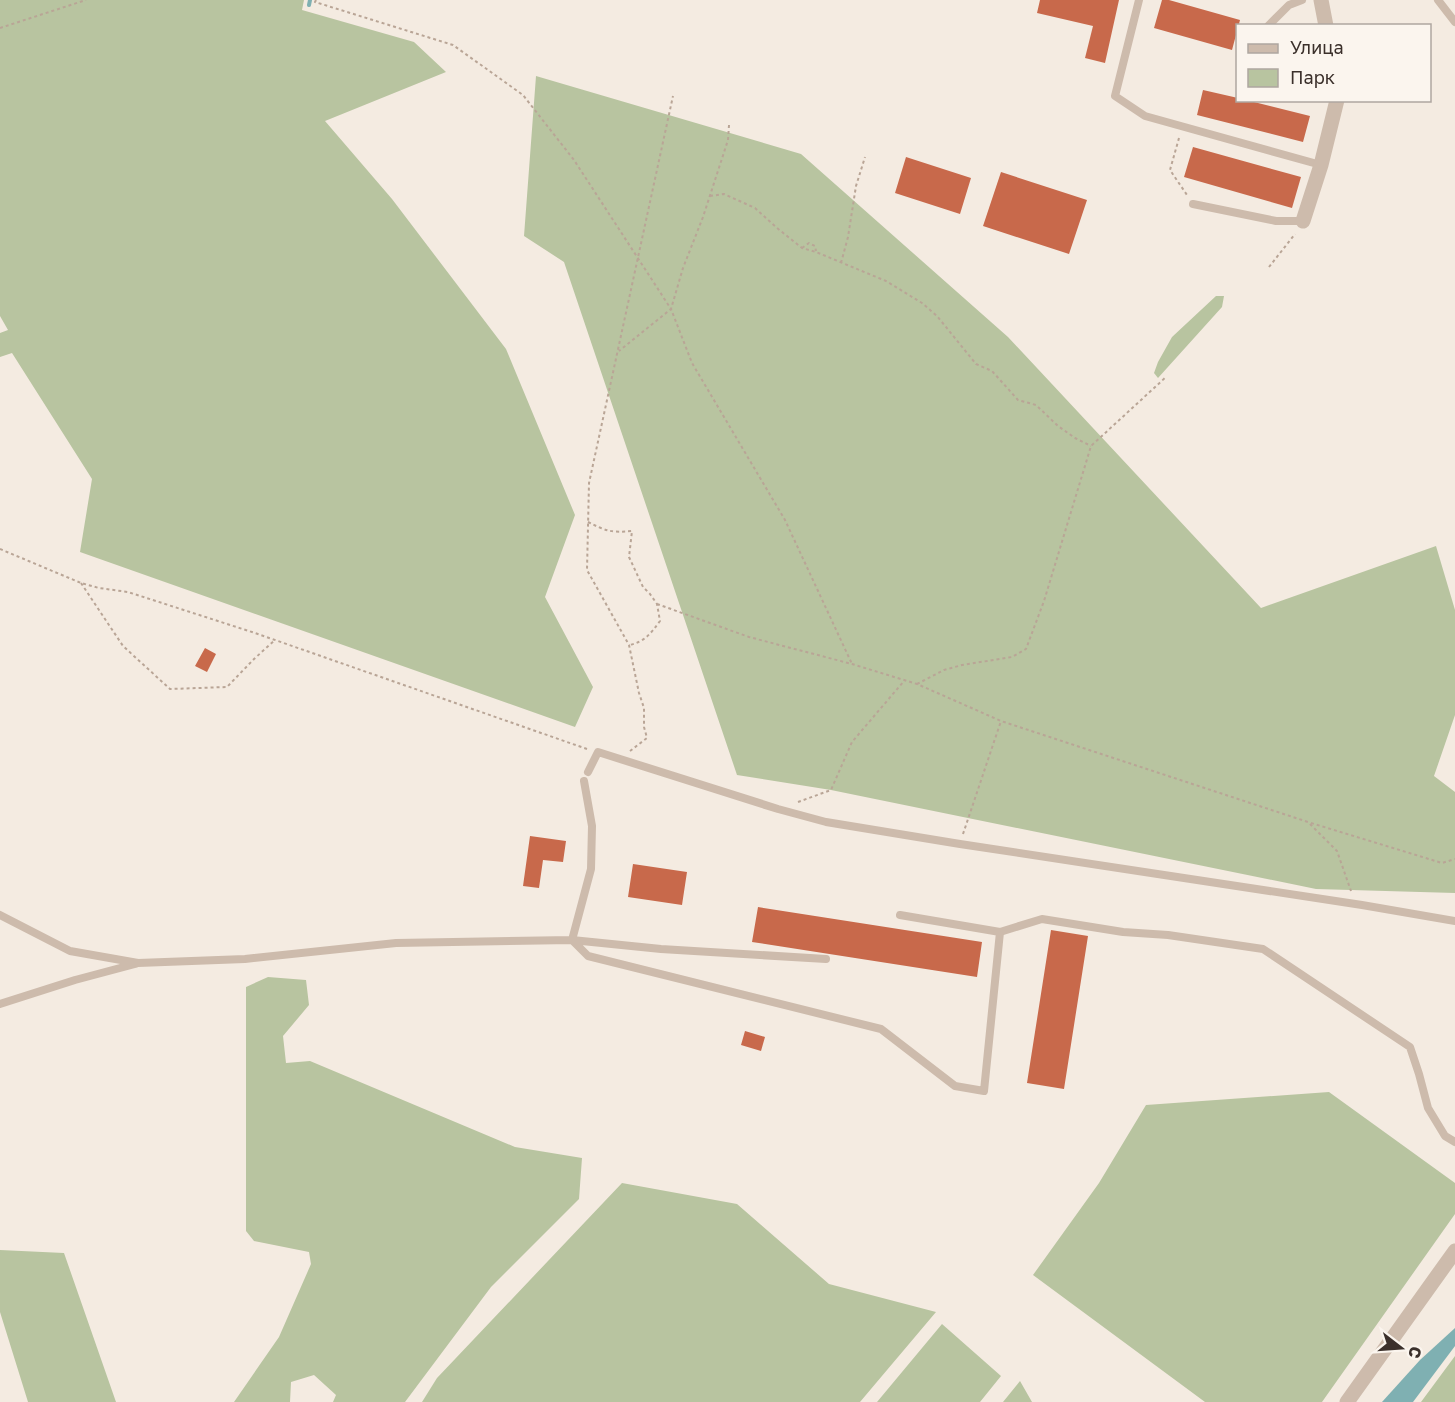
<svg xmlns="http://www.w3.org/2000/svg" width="1455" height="1402" font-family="'Golos Text',sans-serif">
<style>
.green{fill:#b8c4a0}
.water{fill:#7fb0b2}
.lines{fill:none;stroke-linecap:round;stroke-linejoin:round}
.stream{stroke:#7fb0b2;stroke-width:4}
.building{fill:#c8694b}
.path{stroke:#b9a596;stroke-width:2;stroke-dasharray:3 3;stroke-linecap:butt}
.service{stroke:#cdbbac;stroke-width:8}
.minor{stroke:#cdbbac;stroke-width:15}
</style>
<rect width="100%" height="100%" fill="#f4ebe1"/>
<!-- green -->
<path class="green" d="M0 0H304L302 10 414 42 446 72 325 121 392 199 506 349 575 515 545 597 593 687 575 727 80 552 92 479 12 353 0 357V333L8 330 0 316Z
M536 76 801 154 1008 337 1261 608 1436 546 1455 610V715L1434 776 1455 792V893L1316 889 831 790 737 775 564 262 524 236Z
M1216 296H1224L1222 307 1158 378 1154 373 1158 362 1172 337Z
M268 977 306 980 309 1005 283 1036 286 1063 310 1061 515 1147 582 1158 579 1199 491 1287 405 1402H333L336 1395 314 1375 291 1382 290 1402H234L279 1337 311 1264 309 1252 254 1241 246 1231V987Z
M1329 1092 1455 1183V1214L1322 1402H1205L1033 1275 1099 1183 1146 1105Z
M622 1183 737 1204 829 1284 936 1312 860 1402H422L437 1378Z
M0 1250 64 1253 116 1402H28L0 1312Z
M942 1324 1001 1376 980 1402H877Z
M1455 1356V1402H1421Z
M1020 1381 1032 1402H1003Z"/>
<!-- water -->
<path class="water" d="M1455 1328V1346L1413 1402H1382L1420 1360Z"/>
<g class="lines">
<!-- stream -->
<path class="stream" d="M309 5 310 0"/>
</g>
<!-- building -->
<path class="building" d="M1040 0H1119L1105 63 1085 58 1093 26 1037 13Z
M1162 0H1169L1240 20 1232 50 1154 28Z
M1203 90 1238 98V100H1246L1310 116 1303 142 1197 115Z
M1193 147 1301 177 1292 208 1184 177Z
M906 157 971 178 960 214 895 193Z
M1001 172 1087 200 1069 254 983 226Z
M205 648 216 654 207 672 195 666Z
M530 836 566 841 563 862 543 860 539 888 523 886Z
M633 864 687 872 682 905 628 897Z
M758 907 982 942 977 977 752 942Z
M1051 930 1088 936 1064 1089 1027 1083Z
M745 1031 765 1037 761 1051 741 1045Z"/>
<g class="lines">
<!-- path -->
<path class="path" d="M316 0 315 2 453 45 523 95 574 160 671 309 619 351
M0 28 86 0
M729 125 728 140 703 217 683 268 671 309 692 363 785 520 852 664
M1179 138 1170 170 1187 195
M710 196 724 194 755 208 777 228 802 248 816 252 886 281 922 303 937 316 976 364 992 371 1018 400 1036 405 1058 426 1075 438 1091 446
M802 248 809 243 815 246 816 251
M841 263 848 237 856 186 865 157
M1269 267 1295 234
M588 522C606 531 611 533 632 531L629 557 643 587 650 594 657 604 660 621C651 633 645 642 629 645
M0 549 81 583 99 588 128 592 255 633 587 749
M81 583 123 646 170 689 227 687 254 659 275 640
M657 604 749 637 852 664 917 684 1001 721 1308 822 1337 851 1351 891
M917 684 944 670 962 665 1012 657 1026 649 1044 601 1091 446 1166 377
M630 751 647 738 644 727V708L639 693 629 645 587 570 589 483 673 96
M798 802 831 790 852 742 904 681
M1311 823 1442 863 1455 859
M963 834 1001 721"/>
<!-- service -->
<path class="service" d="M1139 0 1115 96 1145 116 1321 165
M1438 0 1455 22
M1268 26 1289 5 1302 0
M1193 204 1276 221H1303
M588 772 598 752 778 809 826 822 960 844 1362 905 1455 921
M0 915 70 951 138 963 245 959 396 943 572 940 661 949 826 959
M900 915 1000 932 1042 919 1123 932 1168 935 1263 949 1410 1047 1419 1074 1428 1108 1445 1136 1455 1142
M572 940 591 869 592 826 584 781
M573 941 588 956 881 1029 955 1086 984 1091 1000 932
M0 1004 75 980 135 964"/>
<!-- minor -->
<path class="minor" d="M1321 0 1326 26
M1303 221 1321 165 1337 100
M1347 1402 1455 1251"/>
</g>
<!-- legend -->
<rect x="1236" y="24" width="195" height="78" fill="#fbf5ee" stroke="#aea6a0" stroke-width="1.5"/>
<rect x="1248" y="44" width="30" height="9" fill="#cdbbac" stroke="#aea6a0" stroke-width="1.5"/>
<text x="1290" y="54" font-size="18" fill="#3b302b">Улица</text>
<rect x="1248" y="69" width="30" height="18" fill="#b8c4a0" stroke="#aea6a0" stroke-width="1.5"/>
<text x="1290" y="84" font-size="18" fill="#3b302b">Парк</text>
<!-- north arrow -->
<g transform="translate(1401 1348) rotate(107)" stroke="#fbf5ee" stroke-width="4.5" paint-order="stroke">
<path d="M0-4.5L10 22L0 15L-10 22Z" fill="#3b302b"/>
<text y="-9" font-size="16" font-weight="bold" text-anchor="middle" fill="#3b302b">С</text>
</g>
</svg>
